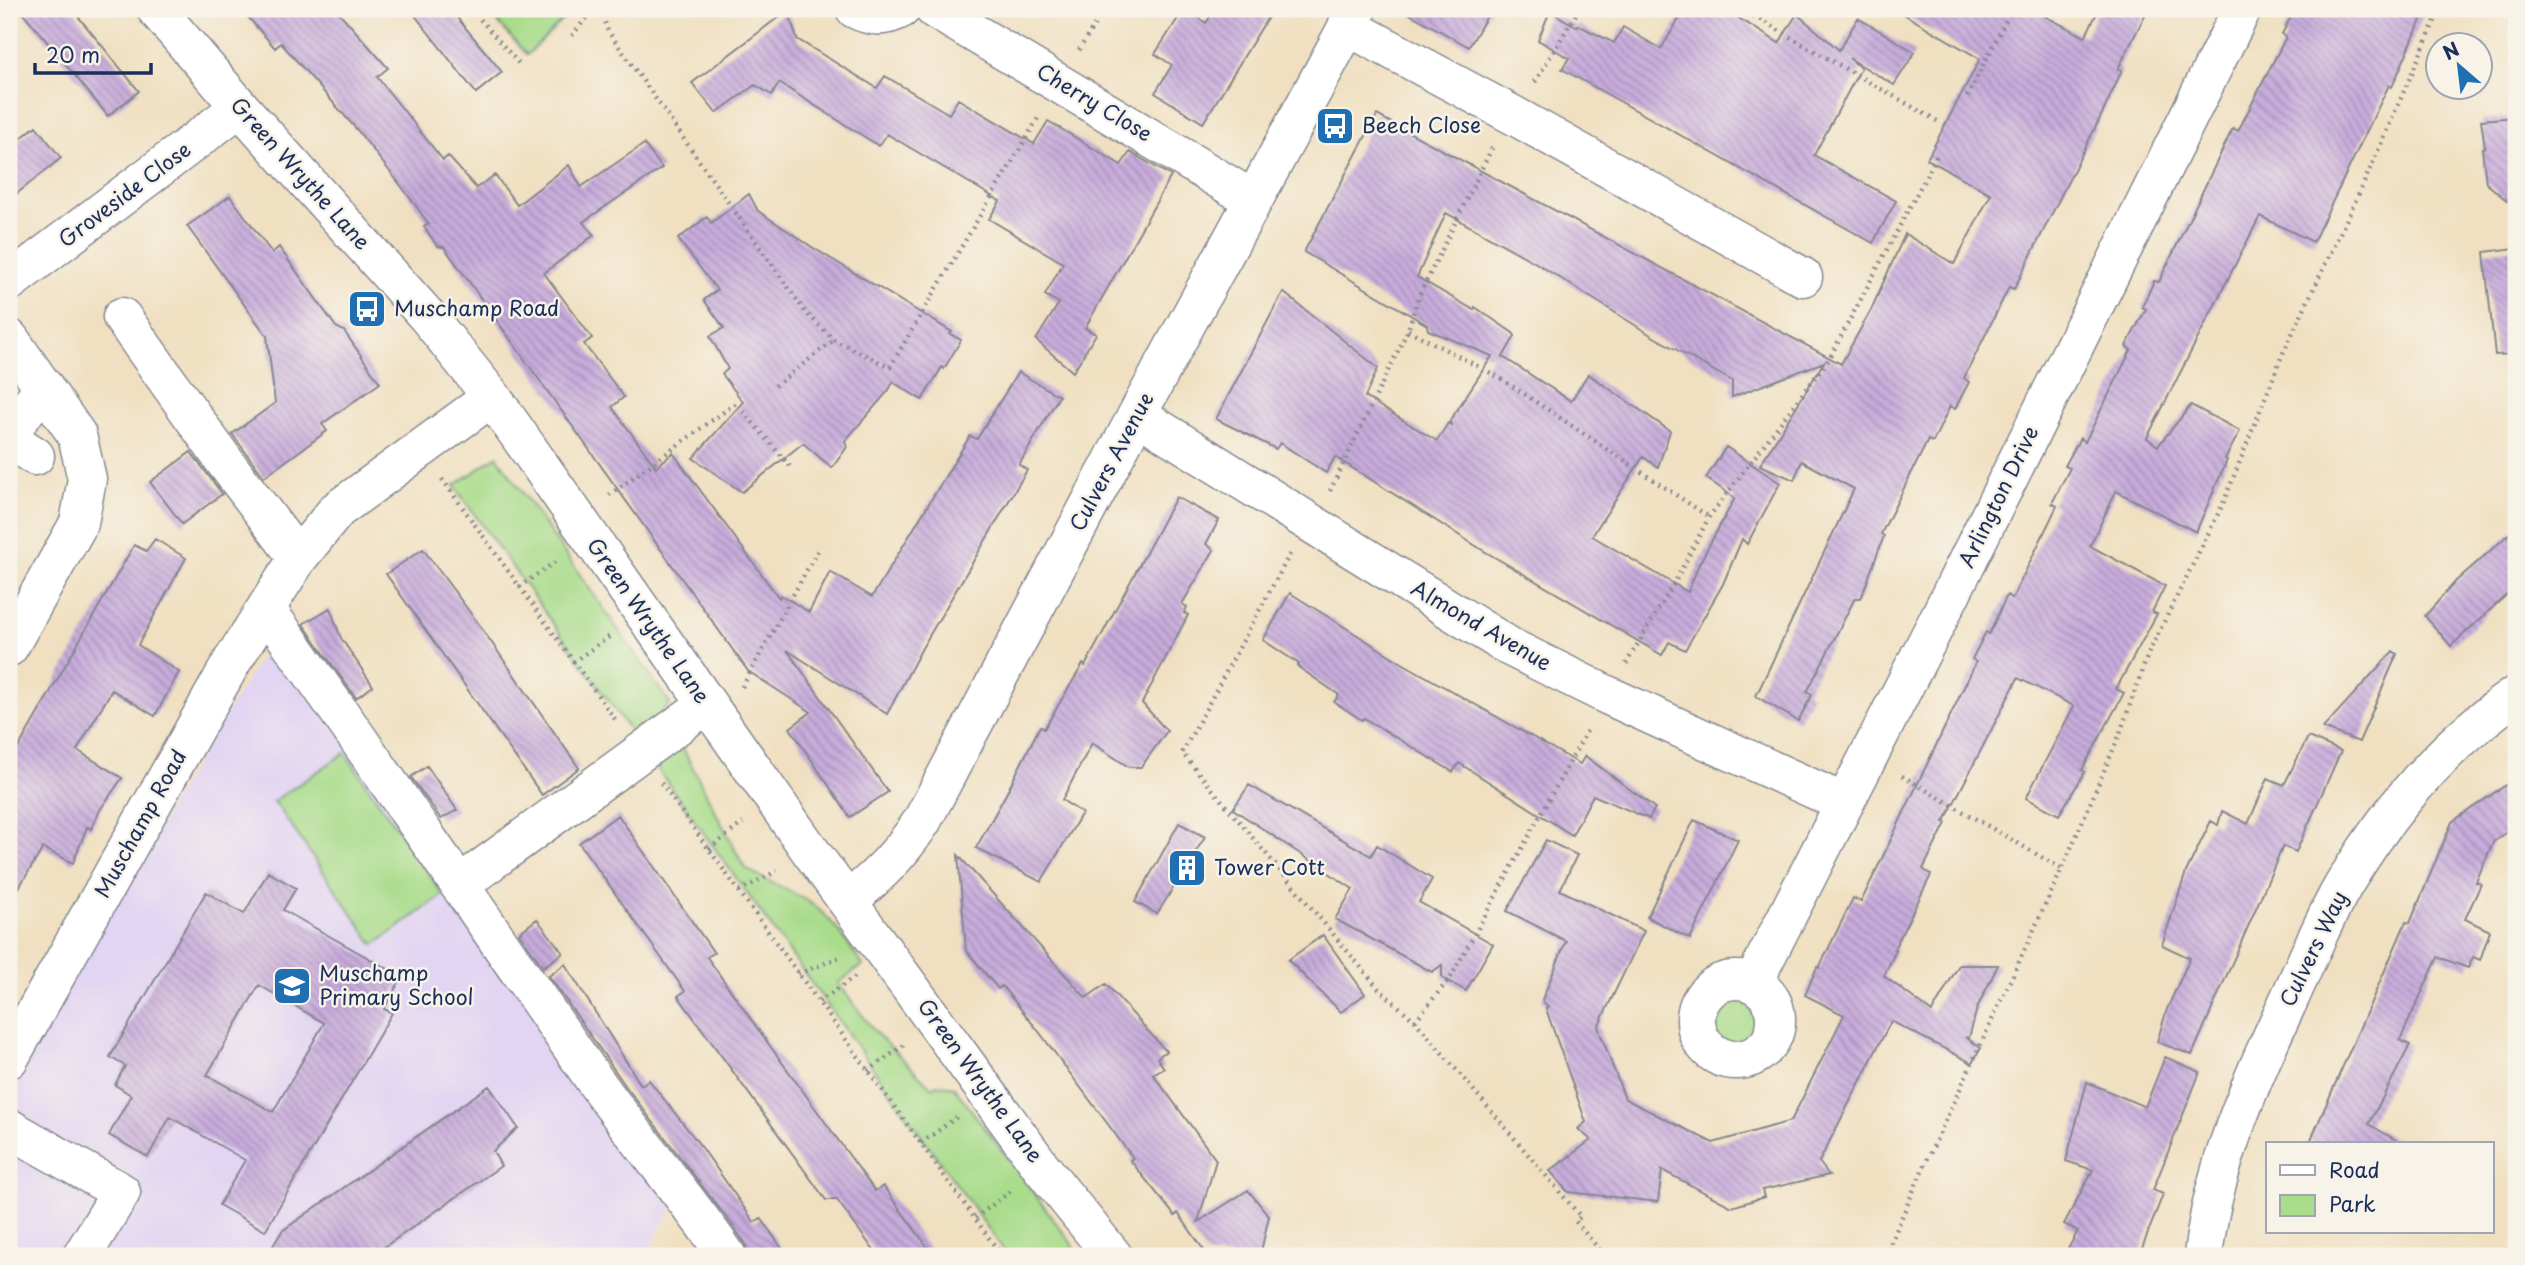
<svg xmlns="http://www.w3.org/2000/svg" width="2525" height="1265" font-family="'Playpen Sans',sans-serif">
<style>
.built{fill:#e2d4f3}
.green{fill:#a9dc8b;stroke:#628674;stroke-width:2}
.building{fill:url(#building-back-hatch);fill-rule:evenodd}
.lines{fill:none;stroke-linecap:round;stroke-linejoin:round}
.minor-casing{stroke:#868890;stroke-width:41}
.path{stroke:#868890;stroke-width:4.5;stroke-dasharray:2 5;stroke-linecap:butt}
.minor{stroke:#fff;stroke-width:38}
.labels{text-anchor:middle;stroke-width:5;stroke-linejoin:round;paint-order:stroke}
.street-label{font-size:21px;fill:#1b2f5e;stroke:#f7f3e8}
.poi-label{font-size:21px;fill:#1b2f5e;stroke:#f7f3e8;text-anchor:start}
</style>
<defs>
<pattern id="building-back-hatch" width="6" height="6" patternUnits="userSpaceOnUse" patternTransform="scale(1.75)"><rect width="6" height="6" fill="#c8acdb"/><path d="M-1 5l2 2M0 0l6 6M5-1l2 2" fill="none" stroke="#a28cb5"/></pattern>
</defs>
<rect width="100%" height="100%" fill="#f7f3e8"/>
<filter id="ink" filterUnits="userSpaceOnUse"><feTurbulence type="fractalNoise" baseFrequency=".0143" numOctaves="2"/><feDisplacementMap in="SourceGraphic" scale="14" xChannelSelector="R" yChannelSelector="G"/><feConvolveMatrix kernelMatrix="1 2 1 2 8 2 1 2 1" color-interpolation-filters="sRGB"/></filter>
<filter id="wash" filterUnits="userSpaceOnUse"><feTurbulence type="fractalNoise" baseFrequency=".00686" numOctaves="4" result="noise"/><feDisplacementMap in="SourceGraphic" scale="28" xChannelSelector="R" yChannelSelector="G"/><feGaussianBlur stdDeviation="1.57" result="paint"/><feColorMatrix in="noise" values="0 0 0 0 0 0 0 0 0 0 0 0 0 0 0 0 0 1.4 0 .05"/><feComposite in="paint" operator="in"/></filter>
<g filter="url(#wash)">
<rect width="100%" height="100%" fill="#f0e0c1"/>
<!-- built -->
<path class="built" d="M273 638 674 1204 645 1256H9V1083L119 889Z"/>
<!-- green -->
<path class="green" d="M486 9H574L527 55Z
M497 456 670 704 663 710 744 867C766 883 792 889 813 905 834 920 848 945 863 965L838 983 875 1032 931 1087 936 1084 954 1087 1081 1256H1008L454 486Z
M345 753 443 895 374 945 274 801Z
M1713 1021a24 24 0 1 1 48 0a24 24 0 1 1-48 0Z"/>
<g id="blocks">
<!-- building -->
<path class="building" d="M20 9H72L139 91 108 116Z
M241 9H336L388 68 377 77 443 160 448 156 476 188 495 175 517 205 569 165 581 187 644 144 662 168 583 222 594 235 544 273 592 338 584 344 624 397 612 407 656 467 673 453 779 598 781 595 809 612 830 572 872 597 970 436 977 439 1018 372 1059 396 1019 465 1027 470 922 648 887 714 787 650 888 792 850 817 790 728 811 712 748 671 444 247 437 246 424 226 429 224 402 187 358 131 281 43 275 48Z
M410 9H450L502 72 476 93Z
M1184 9H1187L1206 23 1215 9H1273L1203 123 1155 93 1172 65 1155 54Z
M1401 9H1491L1469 47Z
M1685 9H1724L1779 43 1797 14 1839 50 1858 18 1915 52 1894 85 1849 58 1861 68 1814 155 1896 201 1873 243 1562 69 1569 58 1538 40 1550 11 1577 27 1578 25 1614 43 1623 27 1661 49Z
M1895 9H2031L2085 37 2099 9H2148L2118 69 2122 70 2104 110 2014 289 2009 287 1964 378 1969 382 1955 409 1950 406 1933 442 1928 440 1881 534 1884 536 1861 598H1855L1807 692 1812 695 1798 721 1756 696 1854 489 1802 461 1794 480 1760 465 1824 362 1732 397V381L1654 337 1536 263 1446 213 1417 277 1474 310 1475 307 1513 333 1515 336 1503 357 1571 401 1588 374 1670 431 1658 467 1643 457 1592 536 1688 592 1699 564 1735 498 1706 478 1726 447 1780 483 1747 544 1742 539 1723 584 1685 650 1669 642 1662 655 1484 551 1335 457 1326 473 1280 443 1276 449 1216 419 1283 292 1378 368 1365 397 1437 441 1448 423 1451 425 1450 421 1492 356 1428 330 1427 325 1304 252 1377 115 1841 364 1871 310 1905 234 1954 264 1991 194 1927 159 1980 59Z
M2295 9H2426L2392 87 2389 85 2313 242 2260 216 2147 438 2158 446 2191 405 2240 431 2225 459 2227 460 2196 532 2116 491 2090 546 2165 586 2152 612 2157 614 2116 689 2124 693 2082 770 2085 772 2059 815 2026 798 2074 706 2018 678 1944 822 1946 823 1923 869 1931 875 1894 949 1896 950 1884 976 1932 1012 1959 965H1998L1977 1008 1969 1038 1965 1037 1981 1048 1972 1063 1891 1021 1819 1162 1829 1175 1762 1190 1764 1197 1732 1207 1662 1170 1658 1202 1568 1192 1550 1171 1591 1140 1578 1129 1586 1122 1546 1009 1548 1007 1542 1000 1566 941 1507 911 1546 840 1577 855 1560 890 1644 931 1598 1027 1625 1099 1713 1143 1791 1121 1844 1015 1805 995 1817 967 1819 968 1853 898 1861 902 1976 662 1972 659 1986 632 1989 634 2007 595 2012 599 2057 506 2052 503 2070 468 2065 466 2080 438 2085 442 2131 350 2126 346 2146 309 2142 307 2154 281 2159 282 2233 128 2238 131 2286 37 2282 34Z
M788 10 797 39 877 88 885 76 949 114 958 99 1034 144 1048 121 1121 165 1130 152 1171 176 1085 328 1096 334 1073 372 1036 340 1059 303 1045 295 1063 263 989 219 1000 201 887 134 879 146 779 83 772 95 755 85 716 113 692 83Z
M2516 117V208L2486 183 2482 148 2485 147 2481 120Z
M36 126 61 158 9 200V148Z
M749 194 758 211 815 249 952 332 950 334 961 340 944 369 942 367 922 400 893 382 889 390 845 441 847 447 832 468 803 443 742 492 693 458 743 402 722 374 728 369 710 336 724 328 704 300 717 290 678 239 707 217 711 223Z
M230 196 272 253 279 247 336 327 344 331 380 383 322 424 327 431 264 477 232 434 275 403 267 336 187 226Z
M2516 248V354L2495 355 2484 252Z
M191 452 222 494 182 524 150 482Z
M1176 497 1219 520 1206 544 1214 550 1182 604 1187 607 1184 613 1188 615 1142 703 1167 731 1141 767H1129L1092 743 1062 800 1082 813 1041 882 976 848 1006 794 1040 726 1044 729 1083 664 1085 666Z
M2516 528V586L2451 646 2425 616 2456 581Z
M155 539 186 558 138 645 179 672 155 716 112 690 77 750 122 778 100 810 91 829 87 827 73 863 43 848 9 904V764L134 545 146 551Z
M423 549 480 626 579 768 542 795 386 574Z
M1290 593 1402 663 1580 764 1585 756 1655 808 1649 819 1593 795 1572 835 1459 763 1453 772 1364 718 1362 720 1334 702 1339 695 1297 666 1299 664 1263 640Z
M330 608 341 638 373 686 356 698 303 624Z
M2393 651 2397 654 2359 742 2323 728Z
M2308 737 2341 751 2296 852 2283 846 2192 1055 2157 1042 2167 1009 2190 958 2162 945 2186 872 2211 821 2218 825 2222 811 2248 824 2268 778 2284 785Z
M427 766 457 810 441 819 411 777Z
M2516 778V826L2493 842 2476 882 2481 884 2465 919 2490 931 2480 960 2473 957 2468 968 2438 957 2400 1040 2410 1045 2369 1124 2402 1144H2309L2406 922 2410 923 2452 822Z
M1249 785 1371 856 1377 845 1432 879 1419 902 1493 944 1466 991 1442 978V965L1432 972 1335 919 1353 889 1233 809Z
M618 815 714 953 707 957 760 1032 875 1191 883 1186 934 1256H878L837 1200H826L678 996 685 991 579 843Z
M1694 820 1738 840 1690 939 1647 917Z
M1179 823 1205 837 1157 914 1135 902Z
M958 855 1086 998 1106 984 1166 1051 1157 1058 1164 1068 1153 1074 1216 1160 1198 1222 1248 1190 1269 1216 1260 1256H1208L1178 1213 1175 1216 1130 1160 1133 1158 1037 1029 1002 986 998 989 966 950Z
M268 872 296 888 283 910 402 977 384 1009 392 1013 265 1231 219 1205 245 1160 170 1117 148 1157 109 1135 131 1095 115 1085 125 1066 110 1057 206 892 244 914ZM259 985 324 1023 273 1112 207 1075Z
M537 919 563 953 543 967 519 933Z
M1323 935 1365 994 1341 1012 1288 960Z
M565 964 641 1085 649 1080 703 1149 754 1222 761 1218 787 1256H748L745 1243 729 1221 627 1088 549 976Z
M2165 1057 2200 1072 2153 1190 2163 1194 2139 1256H2064L2078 1231 2064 1224 2093 1170 2066 1161 2087 1082 2145 1107Z
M489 1086 518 1128 493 1151 501 1166 383 1248 379 1256H267L282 1231Z"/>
</g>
</g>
<g filter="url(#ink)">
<use href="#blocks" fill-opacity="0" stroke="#868890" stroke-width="2"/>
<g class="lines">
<defs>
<path id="minor" d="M156 9 240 107 427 316 492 397 809 849 1042 1168 1113 1256
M855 9C870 17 885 18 901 9
M934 9 1252 199
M1347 26 1513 115 1803 277
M9 282 240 107
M122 317 225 462 298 558
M9 338 77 435 87 479 79 523 9 647
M1137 415 1510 647 1607 695 1844 803
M9 432 44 387
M9 439 35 456
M266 609C378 764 484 922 593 1078 636 1139 685 1195 727 1256
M459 885 707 704
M848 901C880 874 899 856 922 821L1137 415 1357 9
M1696 1020a40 40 0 1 1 80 0a40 40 0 1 1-80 0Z
M1756 984 1762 965 1940 616 2242 9
M9 1059 233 660 298 558 337 510 492 397
M9 1128 121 1192 82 1256
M2203 1256C2213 1168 2249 1085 2286 1006 2305 966 2321 924 2343 886 2387 812 2445 743 2516 695"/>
</defs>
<!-- minor casing -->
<use href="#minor" class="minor-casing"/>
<!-- path -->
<path class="path" d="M471 9 521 66
M600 9 608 31 806 313 834 340 890 367 1040 115
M1741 9 1939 122
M572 36 593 9
M1079 50 1104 9
M1535 82 1579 9
M1967 97 2012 9
M1408 330 1500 378 1709 517
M775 386 834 340
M442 479 617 722
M1330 491 1408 330 1418 298 1492 148
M609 495 736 403 790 466
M1290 554 1182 753 1379 989 1415 1021 1581 1217 1575 1221 1605 1256
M519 587 559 559
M573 662 613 634
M1626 664 1676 580 1709 517 1829 359 1939 152
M742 687 818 550
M1902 776 2062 869
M661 783 1002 1256
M709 849 743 823
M739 891 777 871
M798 974 840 957
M819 1002 855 977
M1415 1021 1451 977 1588 729
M868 1071 904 1045
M921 1143 957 1117
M975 1218 1011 1191
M1885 1256 1921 1173 2062 869 2119 736 2148 654 2223 504 2283 353 2363 185 2440 9"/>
<!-- minor -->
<use href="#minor" class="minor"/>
</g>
</g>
<!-- icons -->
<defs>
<symbol id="bus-square" viewBox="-11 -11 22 22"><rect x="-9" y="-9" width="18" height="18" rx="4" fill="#1f6fb2" stroke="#f7f3e8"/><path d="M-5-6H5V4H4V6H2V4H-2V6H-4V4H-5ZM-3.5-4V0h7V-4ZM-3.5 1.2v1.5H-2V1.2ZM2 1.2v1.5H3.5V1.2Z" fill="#fff"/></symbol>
<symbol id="building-square" viewBox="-11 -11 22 22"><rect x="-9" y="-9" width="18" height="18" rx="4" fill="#1f6fb2" stroke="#f7f3e8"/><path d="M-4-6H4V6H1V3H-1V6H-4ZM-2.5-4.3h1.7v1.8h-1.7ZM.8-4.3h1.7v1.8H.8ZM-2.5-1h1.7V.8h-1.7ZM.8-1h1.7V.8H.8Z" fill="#fff"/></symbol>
<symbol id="school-square" viewBox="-11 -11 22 22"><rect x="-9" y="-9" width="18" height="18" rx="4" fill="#1f6fb2" stroke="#f7f3e8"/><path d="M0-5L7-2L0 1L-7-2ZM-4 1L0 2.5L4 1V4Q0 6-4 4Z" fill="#fff"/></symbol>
</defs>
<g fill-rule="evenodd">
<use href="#bus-square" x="1313" y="104" width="44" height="44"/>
<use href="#bus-square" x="345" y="287" width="44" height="44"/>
<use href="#building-square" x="1165" y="846" width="44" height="44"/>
<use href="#school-square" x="270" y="964" width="44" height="44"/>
</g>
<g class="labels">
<!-- street labels -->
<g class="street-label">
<text transform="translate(1094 103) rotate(31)" y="7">Cherry Close</text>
<text transform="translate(300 174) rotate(48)" y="7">Green Wrythe Lane</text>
<text transform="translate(125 195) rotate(-37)" y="7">Groveside Close</text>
<text transform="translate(1112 462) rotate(-62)" y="7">Culvers Avenue</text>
<text transform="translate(1999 497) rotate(-64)" y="7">Arlington Drive</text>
<text transform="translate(648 621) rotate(55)" y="7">Green Wrythe Lane</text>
<text transform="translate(1481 626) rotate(30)" y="7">Almond Avenue</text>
<text transform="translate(141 824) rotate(-61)" y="7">Muschamp Road</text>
<text transform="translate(2314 949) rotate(-64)" y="7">Culvers Way</text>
<text transform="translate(980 1081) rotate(54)" y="7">Green Wrythe Lane</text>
</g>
<!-- poi labels -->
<g class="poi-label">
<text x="1362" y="133">Beech Close</text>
<text x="394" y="316">Muschamp Road</text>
<text x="1214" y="875">Tower Cott</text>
<text x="319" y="981">Muschamp<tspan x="319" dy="24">Primary School</tspan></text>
</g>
</g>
<!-- margin -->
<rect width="2525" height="1265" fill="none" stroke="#f7f3e8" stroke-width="35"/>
<!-- legend -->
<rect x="2266" y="1142" width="228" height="91" fill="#f7f3e8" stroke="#9fa5b1" stroke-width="2"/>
<rect x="2280" y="1165" width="35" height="10" fill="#ffffff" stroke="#9fa5b1" stroke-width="2"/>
<text x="2329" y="1178" font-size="21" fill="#1b2f5e">Road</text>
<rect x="2280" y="1195" width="35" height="21" fill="#a9dc8b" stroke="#9fa5b1" stroke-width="2"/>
<text x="2329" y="1212" font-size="21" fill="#1b2f5e">Park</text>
<!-- north arrow -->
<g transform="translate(2459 66) rotate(332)"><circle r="33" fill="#f7f3e8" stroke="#9fa5b1" stroke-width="2"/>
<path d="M0-5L12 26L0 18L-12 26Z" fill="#1f6fb2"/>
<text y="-10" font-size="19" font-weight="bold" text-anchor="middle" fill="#1b2f5e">N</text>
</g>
<!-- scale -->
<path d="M35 63v10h116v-10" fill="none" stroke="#1b2f5e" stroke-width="3.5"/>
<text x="46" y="63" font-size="21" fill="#1b2f5e" stroke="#f7f3e8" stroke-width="5" paint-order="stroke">20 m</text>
</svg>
